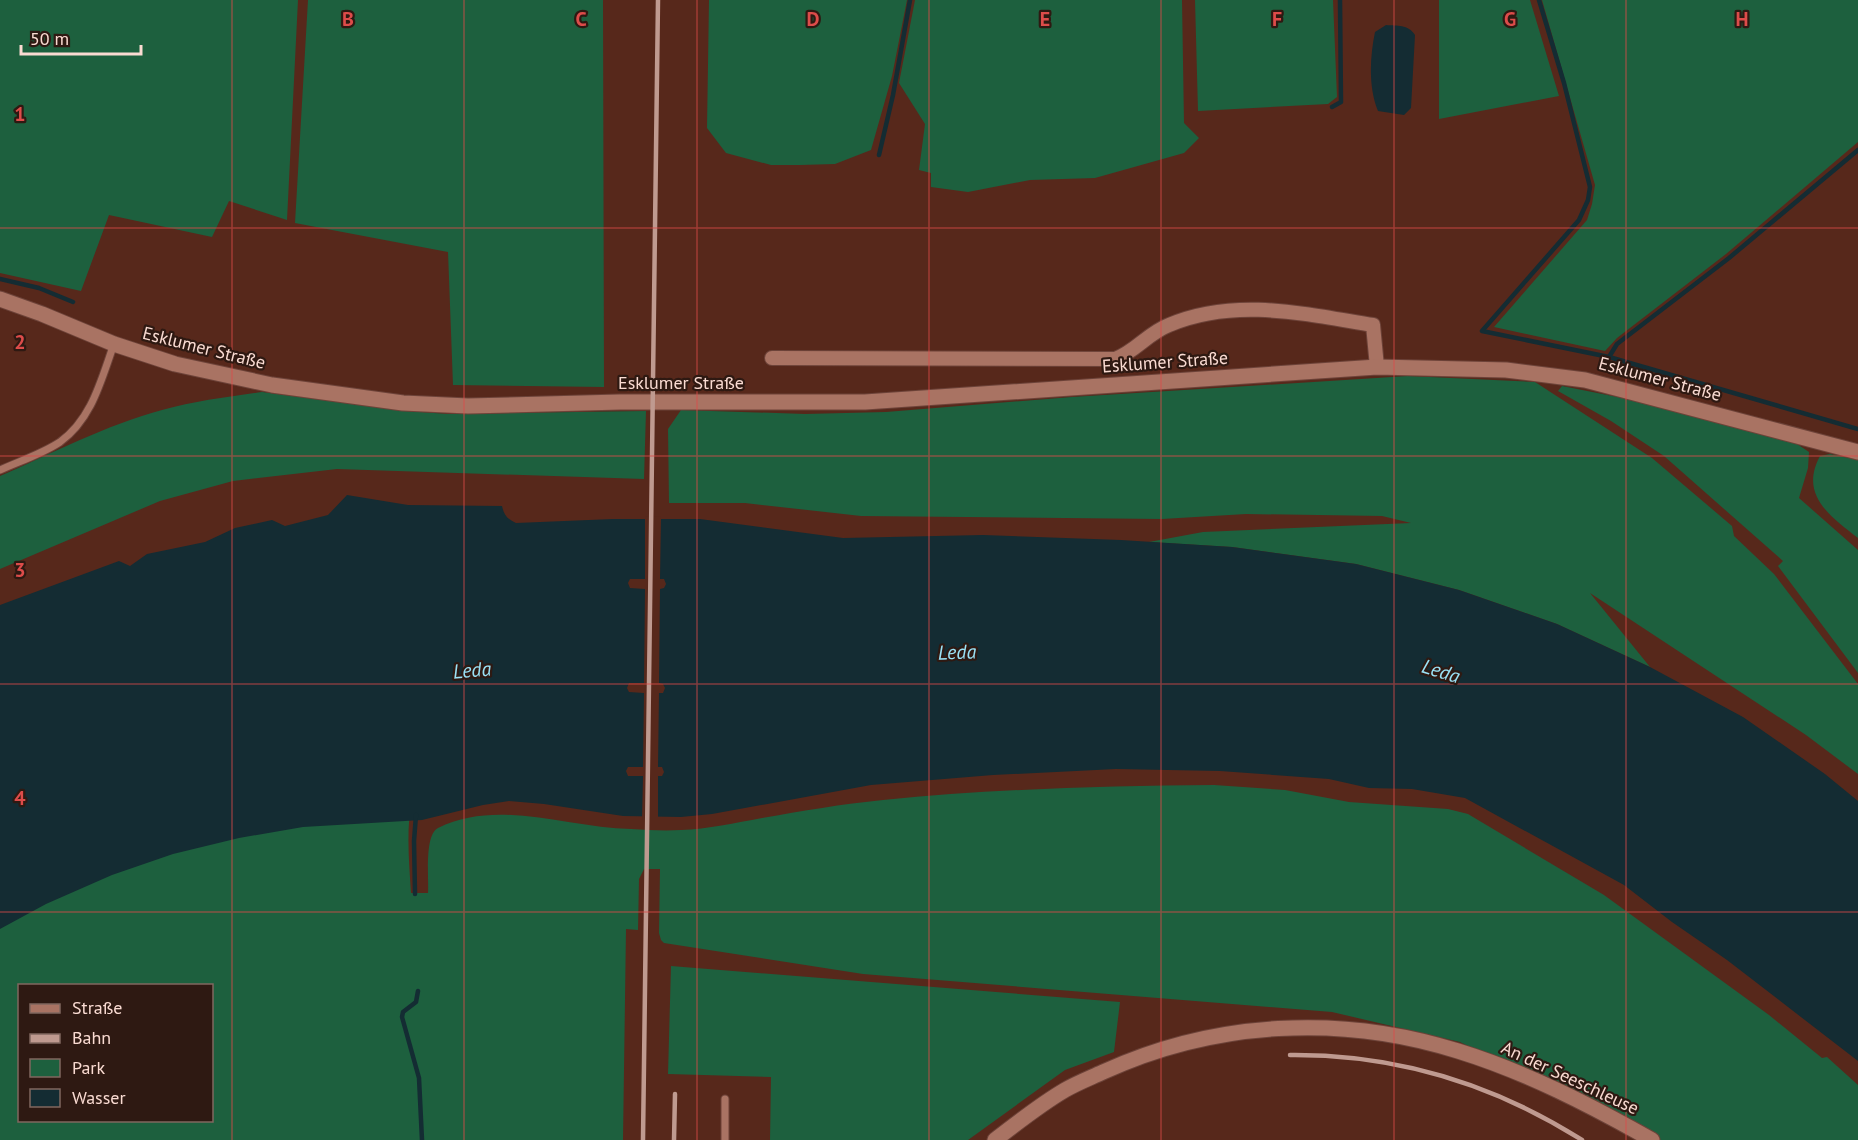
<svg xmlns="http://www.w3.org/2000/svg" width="1858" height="1140" font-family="'PT Sans',sans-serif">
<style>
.green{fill:#1d603e;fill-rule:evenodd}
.water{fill:#142c33}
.pier{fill:#57281b}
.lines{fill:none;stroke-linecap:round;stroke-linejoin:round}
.stream{stroke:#142c33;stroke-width:4.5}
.service-casing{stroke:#6d4339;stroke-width:9}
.minor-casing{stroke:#6d4339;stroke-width:16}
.tertiary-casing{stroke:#6d4339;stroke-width:17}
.service{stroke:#a97363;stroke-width:7}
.minor{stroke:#a97363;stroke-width:14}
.tertiary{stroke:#a97363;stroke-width:15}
.rail{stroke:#bf9a90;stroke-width:4.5}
.grid{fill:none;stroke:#dd4c4a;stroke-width:1.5;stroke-opacity:0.55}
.labels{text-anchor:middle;stroke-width:4.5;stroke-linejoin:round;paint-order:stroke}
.street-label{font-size:18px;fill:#fadbd2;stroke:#2e1912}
.water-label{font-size:20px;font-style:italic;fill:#9ae2f6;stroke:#2e1912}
.grid-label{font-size:20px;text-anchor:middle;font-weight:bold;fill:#dd4c4a;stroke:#2e1912;stroke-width:4.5;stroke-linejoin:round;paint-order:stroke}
</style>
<rect width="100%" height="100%" fill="#57281b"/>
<!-- green -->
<path class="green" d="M0 0H298L287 220 229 201 212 237 109 215 81 291 0 273Z
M308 0H603L604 387 453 385 448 252 295 223Z
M709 0H907L892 76 871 150 835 164 800 165H771L726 153 707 128Z
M915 0H1182L1184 123 1199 138 1184 153 1095 178 1030 180 968 192 931 187V173L919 170 925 124 899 83Z
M1195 0H1333L1337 97 1328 104 1198 111Z
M1439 0H1530L1559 96 1439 119Z
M1542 0H1858V142L1726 254 1617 338 1605 351 1494 327 1587 220 1592 204 1595 185Z
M1408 376 1535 382 1652 458 1732 526 1734 536 1774 574 1858 684V774L1806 735 1590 593 1650 667 1557 624 1459 590 1356 564 1232 547 1149 542 1203 532 1411 523 1382 516 1246 514 1162 519 861 516 745 503H669L668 429 681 410 805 414 886 412 1072 397Z
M1562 386 1658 405 1797 444 1809 452 1808 468 1799 498 1858 550V673L1778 566 1783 561 1664 456 1611 421 1558 391Z
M262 392 406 411 448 414 646 411 644 479 337 469 233 481 160 501 0 569V476C53 453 106 425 162 410 195 401 228 397 262 392Z
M1830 454 1858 460V538C1830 516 1799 495 1820 456Z
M1214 785 1285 790 1349 802 1448 809 1468 814 1478 820 1604 895 1769 1015 1822 1058 1827 1057 1858 1085V1140H1652L1460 1042 1332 1012 863 974 664 943 661 940 659 933 660 869H644L639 879 638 930 626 929 623 1140H0V900L69 867 412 799C406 830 409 861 411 893H428C429 879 424 835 438 828 498 798 568 828 631 829 647 830 664 831 681 830 708 829 735 823 762 818 802 811 842 804 883 800 993 789 1104 786 1214 785ZM20 986H212V1120H20Z
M671 966 1120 1002 1114 1052 1065 1070 968 1140H770L771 1077 668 1074Z"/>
<!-- water -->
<path class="water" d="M1386 25C1397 26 1408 24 1415 35L1411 108 1404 115 1378 111C1368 87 1370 56 1375 32Z
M347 495 408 505 502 506C504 515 507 519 516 523L613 519H700L843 538 983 535 1121 540 1232 547 1356 564 1459 590 1557 624 1650 667 1743 717 1825 774 1858 801V1061L1727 960 1672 922 1624 885 1465 798 1412 789 1369 788 1329 779 1220 771 1116 769 993 775 871 785 712 814 681 817 623 816 544 804 509 801 483 805 422 820 303 827 239 838 173 854 112 875 46 904 0 929V605L119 561 130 566 147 554 205 542 235 528 272 520 285 526 328 515Z"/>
<!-- pier -->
<path class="pier" d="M645 516 661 517 660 579H664L666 584 664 588 660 589 659 683 663 684 665 688 663 693H659L658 767H662L664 772 662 776H658V820H642L643 776H628L626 771 628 767H643L644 693 629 692 627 688 629 683H644L645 589 630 588 628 583 630 579H645Z"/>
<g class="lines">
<!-- stream -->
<path class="stream" d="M1539 0 1564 83 1590 187 1588 200 1579 220 1482 331 1609 357 1858 429
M1332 107 1341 102 1340 0
M879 155 893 95 910 0
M0 279 39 288 73 302
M1609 357 1617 344 1729 258 1858 150
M415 894 414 841 416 815
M418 991 416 1002 403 1012 402 1017 419 1078 422 1140"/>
<defs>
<path id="service" d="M0 470C20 461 42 454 60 442 92 419 101 380 114 344
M725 1140V1099"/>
<path id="minor" d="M772 358 1115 359C1135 352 1148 333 1169 325 1235 297 1305 314 1373 325L1377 367"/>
<path id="tertiary" d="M0 299 42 314 114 344 175 364 272 385 403 403 468 406 620 402H865L1377 367 1506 370 1585 380 1858 452
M995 1140C1018 1122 1041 1104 1065 1090 1077 1083 1090 1078 1103 1072 1214 1021 1341 1014 1458 1051 1526 1072 1590 1105 1652 1140"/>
</defs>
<!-- service casing -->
<use href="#service" class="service-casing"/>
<!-- minor casing -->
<use href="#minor" class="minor-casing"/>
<!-- tertiary casing -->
<use href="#tertiary" class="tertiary-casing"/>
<!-- service -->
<use href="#service" class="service"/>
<!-- minor -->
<use href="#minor" class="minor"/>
<!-- tertiary -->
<use href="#tertiary" class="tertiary"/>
<!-- rail -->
<path class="rail" d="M1290 1055C1397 1054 1492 1083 1582 1140
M643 1140 658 0
M674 1140 675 1094"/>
</g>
<!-- grid -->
<path class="grid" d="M232 0V1140M464 0V1140M697 0V1140M929 0V1140M1161 0V1140M1394 0V1140M1626 0V1140M0 228H1858M0 456H1858M0 684H1858M0 912H1858"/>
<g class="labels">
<!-- street labels -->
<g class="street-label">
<text transform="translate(204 348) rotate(14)" y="6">Esklumer Straße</text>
<text transform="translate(1165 362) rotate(-4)" y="6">Esklumer Straße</text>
<text transform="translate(1660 379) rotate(15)" y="6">Esklumer Straße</text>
<text x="681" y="389">Esklumer Straße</text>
<text transform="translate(1570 1078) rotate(25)" y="6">An der Seeschleuse</text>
</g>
<!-- water labels -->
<g class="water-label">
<text transform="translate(957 652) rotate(-2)" y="7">Leda</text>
<text transform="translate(472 670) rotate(-5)" y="7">Leda</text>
<text transform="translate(1441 671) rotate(17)" y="7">Leda</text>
</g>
</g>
<g class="grid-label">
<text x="348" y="26">B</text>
<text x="581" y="26">C</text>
<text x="813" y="26">D</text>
<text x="1045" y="26">E</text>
<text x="1277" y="26">F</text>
<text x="1510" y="26">G</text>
<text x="1742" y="26">H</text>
<text x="20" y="121">1</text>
<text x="20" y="349">2</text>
<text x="20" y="577">3</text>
<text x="20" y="805">4</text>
</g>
<!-- legend -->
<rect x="18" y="984" width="195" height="138" fill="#2e1912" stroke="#80675f" stroke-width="1.5"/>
<rect x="30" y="1004" width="30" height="9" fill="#a97363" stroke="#80675f" stroke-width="1.5"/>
<text x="72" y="1014" font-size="18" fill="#fadbd2">Straße</text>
<rect x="30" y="1034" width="30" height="9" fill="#bf9a90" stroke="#80675f" stroke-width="1.5"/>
<text x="72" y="1044" font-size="18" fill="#fadbd2">Bahn</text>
<rect x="30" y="1059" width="30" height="18" fill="#1d603e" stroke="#80675f" stroke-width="1.5"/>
<text x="72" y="1074" font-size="18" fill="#fadbd2">Park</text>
<rect x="30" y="1089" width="30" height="18" fill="#142c33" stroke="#80675f" stroke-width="1.5"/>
<text x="72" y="1104" font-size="18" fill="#fadbd2">Wasser</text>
<!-- scale -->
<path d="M21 45v9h120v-9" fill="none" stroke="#fadbd2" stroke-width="3"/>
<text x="30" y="45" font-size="18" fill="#fadbd2" stroke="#2e1912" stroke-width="4.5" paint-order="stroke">50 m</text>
</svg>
